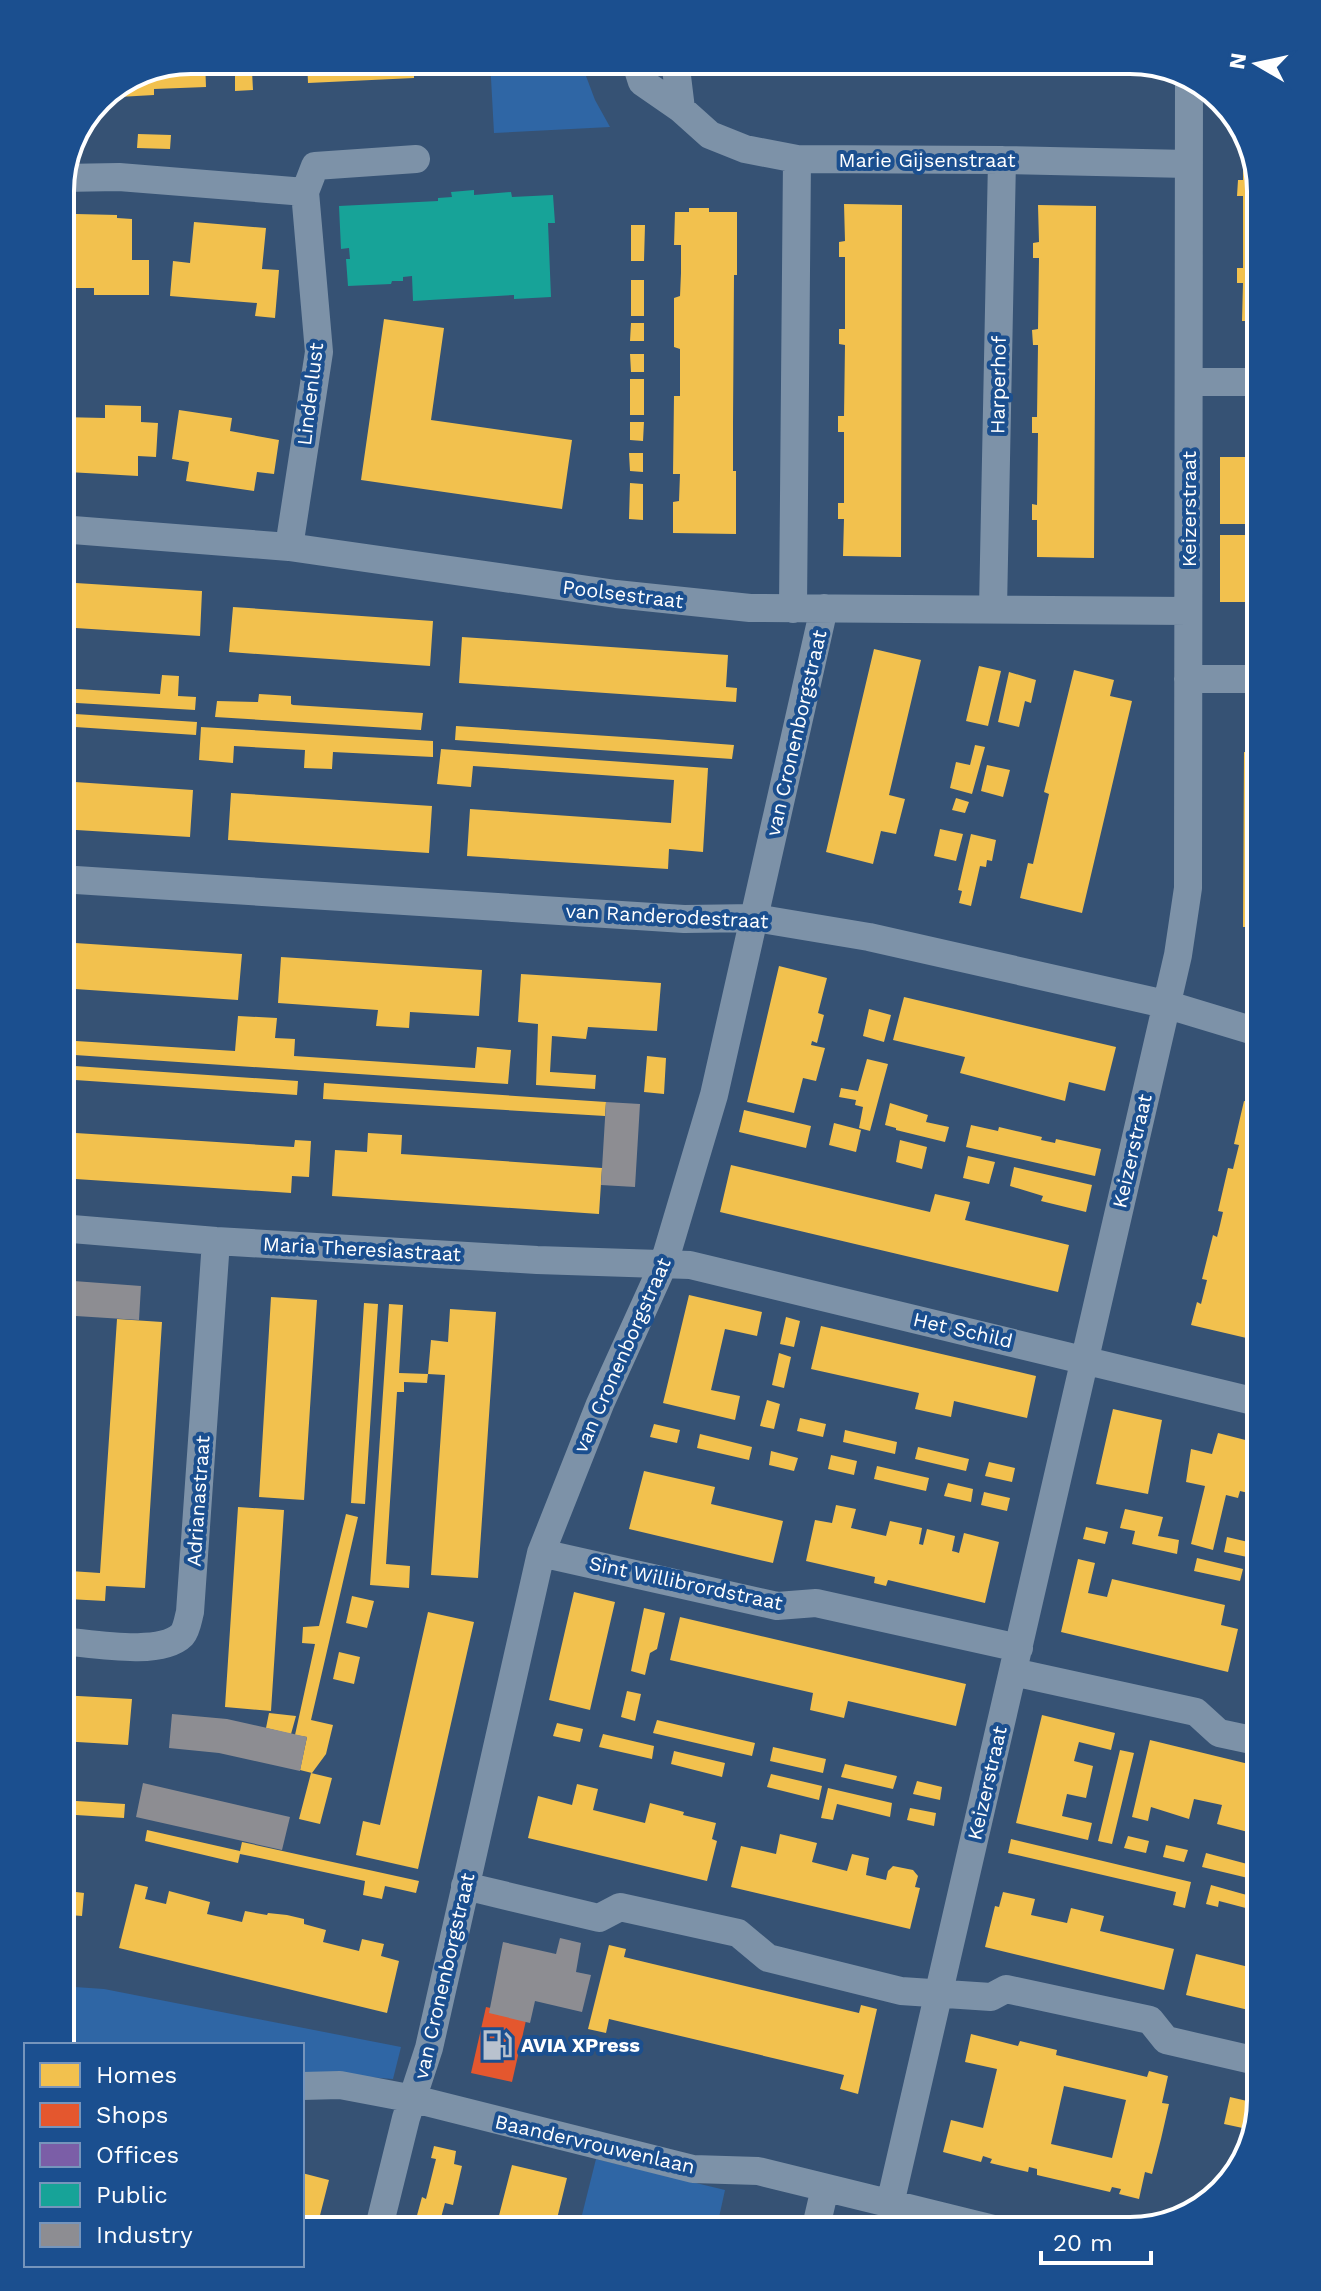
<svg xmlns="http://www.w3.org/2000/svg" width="1321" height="2291" font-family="'Work Sans',sans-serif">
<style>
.green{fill:#2f66a5}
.homes{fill:#f2c14e;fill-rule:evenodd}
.shops{fill:#e4572e}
.offices{fill:#7b5ea7}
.public{fill:#17a398}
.industry{fill:#8d8d92}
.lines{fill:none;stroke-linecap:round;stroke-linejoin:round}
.street{stroke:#7d92a8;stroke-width:28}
.labels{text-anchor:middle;stroke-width:8;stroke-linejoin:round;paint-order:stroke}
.street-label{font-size:20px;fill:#fff;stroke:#1b4f8f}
.poi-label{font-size:20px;font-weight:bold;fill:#fff;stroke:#1b4f8f;text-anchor:start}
.rim{fill:none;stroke:#fff;stroke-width:4}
</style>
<rect width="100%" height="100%" fill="#365274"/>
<!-- green -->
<path class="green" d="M490 60H580L595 100 610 127 494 133Z
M60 1986 104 1989 401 2047 393 2079 302 2072V2045H60Z
M596 2159 725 2190 716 2231H578Z"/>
<!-- homes -->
<path class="homes" d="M191 60H205L206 87 154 89V95L101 98Z
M230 60H274L275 70 252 71 253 90 235 91V72H230Z
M307 60H414V78L308 83Z
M1243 129 1248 134 1261 191V326L1257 325V321H1242L1243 283H1237V268H1243V196H1237L1238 180H1243Z
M138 134 171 135 170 149 137 148Z
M844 204 902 205 901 557 843 556 844 519H838V503H844V432H838V416H844L845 345 839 344V329H845V257H839V242L845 241Z
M1038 205 1096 206 1094 558 1037 557V520H1032V504L1037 505 1038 433H1032V417H1037L1038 345H1033L1032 330 1038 329 1039 258H1033V243L1039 242Z
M689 208H709V212H737V275H734L733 422V471H736V534L673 533V502L679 501 680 474H673L674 396H680V349L674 347V298L680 296 681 273V245H674L675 212H689Z
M76 214 117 215V218L132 219V260H149V295H94V288H60V218H75Z
M194 222 266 228 262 269 279 270 275 318 255 316 257 303 170 296 173 261 190 263Z
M631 225H645L644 261H631Z
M631 280H644V316H631Z
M384 319 444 328 431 420 572 440 562 509 361 480Z
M631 323H644V341H630Z
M630 354H644V372H631Z
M630 379H644V415H630Z
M105 405 141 406V422L158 423 156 457 138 456V476L68 472 69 452H60V417L105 418Z
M179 410 232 418 230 431 279 440 274 474 257 472 254 491 186 481 189 462 172 459Z
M630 422H644L643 441 630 440Z
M1255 425H1261V470H1254V510H1261V524H1220V457H1255Z
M629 453H643V472L630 471Z
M630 483 643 484V520L629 519Z
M1220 535H1261V549H1254V588H1261V634H1254L1255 602H1220Z
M60 582 202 591 200 636 60 627Z
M233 607 433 621 430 666 229 652Z
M462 637 728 655 726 687 737 688 736 702 459 683Z
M874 649 921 660 889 795 905 799 896 834 881 831 873 864 826 852Z
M979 666 1001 671 988 726 966 721Z
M1074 670 1114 680 1110 696 1132 701 1082 913 1020 898 1028 863 1033 864 1049 794 1044 792Z
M1009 672 1036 680 1031 703 1025 701 1019 727 998 722Z
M162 675 179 676 178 696 196 697 195 710 60 702V688L160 694Z
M259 694 291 696V704L293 705 423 713 421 730 215 717 217 701 258 702Z
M60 713 197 722 196 735 60 726Z
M456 726 655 739 734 745 732 759 455 740Z
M201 727 433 741V757L333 752 332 769 304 768 305 750 234 746 233 763 199 760Z
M975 745 985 747 972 794 950 788 956 762 970 765Z
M441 749 708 768 703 852 669 849 668 869 467 856 470 809 671 823 674 780 473 766 471 787 437 784Z
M1244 752 1261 753V927H1243Z
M987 765 1010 770 1003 797 981 791Z
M60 781 193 790 190 837 60 829Z
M231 793 432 806 429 853 228 840Z
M956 798 969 802 965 813 952 810Z
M940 829 963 834 956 861 934 856Z
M971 834 996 840 992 861 987 860 986 867 980 866 971 906 959 903 962 891 958 890Z
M60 942 242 954 238 1000 60 988Z
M281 957 482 970 479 1016 410 1012 409 1028 376 1026 378 1010 278 1003Z
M779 966 827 978 818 1013 824 1015 817 1043 812 1041 811 1045 825 1048 816 1081 803 1078 794 1113 747 1102Z
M521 974 661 983 657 1031 588 1027 586 1039 552 1036 550 1072 596 1075 595 1089 536 1085 538 1024 518 1022Z
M904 997 1116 1047 1105 1091 1069 1082 1065 1101 960 1073 965 1057 893 1040Z
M869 1009 891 1015 884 1042 863 1036Z
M238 1016 277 1018 275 1038 295 1039 294 1056 475 1068 477 1047 511 1050 508 1084 60 1054V1040L235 1051Z
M647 1056 666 1058 664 1094 644 1092Z
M867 1059 888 1064 870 1131 859 1128 863 1107 855 1105 856 1100 839 1097 841 1088 858 1091Z
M60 1065 298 1081 297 1095 60 1079Z
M324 1083 606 1102 605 1116 323 1099Z
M1252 1089 1261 1091V1255L1258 1268 1261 1269V1313L1255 1340 1191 1325 1197 1302 1201 1304 1207 1280 1202 1279 1213 1235 1217 1237 1220 1225 1223 1212 1218 1211 1228 1168 1233 1169 1239 1145 1234 1144 1244 1101 1249 1102Z
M890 1103 928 1115 926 1122 949 1127 945 1142 896 1130V1128L885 1125Z
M744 1110 811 1126 806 1148 739 1132Z
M834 1123 861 1130 856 1152 829 1145Z
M971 1125 998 1131 999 1127 1042 1137 1041 1140 1055 1143 1056 1139 1101 1149 1095 1176 966 1147Z
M60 1132 294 1147 295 1140 311 1141 309 1177 292 1176 291 1193 60 1178Z
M368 1133 402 1135 401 1154 602 1168 599 1214 332 1196 335 1150 367 1152Z
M900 1140 927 1147 922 1169 896 1162Z
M968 1156 995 1162 989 1184 963 1178Z
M731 1165 930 1212 935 1194 970 1202 965 1220 1069 1245 1058 1292 720 1212Z
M1014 1167 1092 1185 1086 1212 1041 1201 1043 1196 1010 1186Z
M689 1295 762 1312 757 1336 725 1329 711 1390 740 1396 735 1420 663 1403Z
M271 1297 317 1300 304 1500 259 1497Z
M364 1303 378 1304 365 1504 351 1503Z
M389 1304 403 1305 399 1373 428 1374 427 1383 404 1382V1392H397L386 1564 410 1566 409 1588 370 1585Z
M450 1309 496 1312 478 1578 431 1575 445 1375 428 1374 431 1340 448 1342Z
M786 1317 800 1321 794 1347 780 1344Z
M117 1319 162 1322 145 1588 106 1586 105 1601 68 1599 70 1571 100 1573Z
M821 1326 1036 1376 1027 1418 954 1401 951 1417 915 1409 919 1393 811 1369Z
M779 1353 791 1357 784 1388 772 1385Z
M767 1400 780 1404 774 1429 760 1426Z
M1113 1409 1162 1420 1148 1494 1096 1484Z
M800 1418 826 1424 823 1437 797 1431Z
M654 1424 680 1430 677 1443 650 1437Z
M845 1430 897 1442 895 1454 843 1442Z
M1218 1433 1261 1444V1496L1240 1491 1238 1498 1226 1495 1213 1550 1191 1544 1205 1486 1186 1482 1191 1449 1212 1454Z
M700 1434 752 1447 749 1460 697 1448Z
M918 1447 969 1459 966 1471 915 1459Z
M771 1451 798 1458 794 1471 769 1465Z
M831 1455 857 1461 854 1475 828 1469Z
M989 1462 1015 1468 1012 1482 985 1476Z
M877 1466 929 1478 926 1491 874 1479Z
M644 1471 715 1487 711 1504 783 1521 773 1563 629 1529Z
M948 1483 973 1489 971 1502 944 1496Z
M984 1492 1010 1498 1007 1511 981 1505Z
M836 1505 856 1509 851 1528 886 1536 890 1521 922 1528 919 1544 923 1545 927 1529 955 1536 952 1551 956 1552 959 1553 964 1533 999 1542 985 1603 888 1580 886 1586 874 1583 875 1577 806 1561 815 1520 832 1523Z
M238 1507 284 1510 271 1711 225 1707Z
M1125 1509 1163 1517 1158 1536 1179 1540 1177 1554 1132 1544 1135 1531 1120 1528Z
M346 1514 358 1517 311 1720 333 1725 326 1754 312 1773 300 1770 307 1737 295 1735 315 1644 302 1643 303 1627 319 1626Z
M1086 1527 1108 1532 1105 1544 1083 1539Z
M1227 1537 1261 1545V1560L1224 1552Z
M1197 1558 1243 1569 1240 1581 1194 1571Z
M1078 1559 1095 1563 1088 1593 1107 1597 1112 1579 1225 1605 1221 1625 1238 1629 1228 1672 1061 1632Z
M574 1592 615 1602 590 1710 549 1700Z
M352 1596 374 1601 367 1628 346 1623Z
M644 1608 665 1613 657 1649 650 1653 645 1675 631 1671Z
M428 1612 474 1622 418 1869 356 1855 363 1821 380 1825Z
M680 1617 966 1684 956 1726 848 1701 844 1718 810 1710 813 1693 670 1660Z
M1260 1634H1261V1679L1250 1677Z
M339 1652 360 1657 354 1684 333 1679Z
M627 1691 641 1694 635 1721 621 1717Z
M60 1695 132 1699 128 1745 60 1741Z
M269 1713 296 1716 291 1734 266 1728Z
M1042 1715 1115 1733 1111 1750 1079 1742 1074 1761 1093 1766 1086 1798 1067 1794 1062 1816 1092 1823 1088 1840 1016 1823Z
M657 1720 755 1743 752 1756 653 1733Z
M557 1723 583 1729 580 1742 553 1736Z
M603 1734 654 1746 652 1759 599 1747Z
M1150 1740 1261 1767V1815L1256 1814 1252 1833 1217 1824 1222 1805 1194 1799 1189 1819 1151 1807 1148 1821 1132 1817Z
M773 1747 826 1759 823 1773 770 1761Z
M1120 1750 1134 1753 1112 1844 1098 1841Z
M674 1751 725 1763 722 1777 671 1764Z
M845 1764 897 1776 893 1789 841 1777Z
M311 1773 332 1778 320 1824 299 1819Z
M771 1774 822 1786 819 1800 767 1787Z
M917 1781 942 1787 940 1800 913 1794Z
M577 1784 598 1789 593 1810 645 1823 650 1803 684 1812 683 1815 716 1823 712 1839 717 1841 707 1881 528 1838 538 1796 572 1805Z
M828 1788 892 1803 890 1817 837 1804 833 1820 821 1818Z
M60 1800 125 1804 124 1818 60 1814Z
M910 1808 936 1813 934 1826 907 1820Z
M60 1825 75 1826 74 1840 60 1839Z
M147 1830 240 1851 242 1842 419 1881 416 1893 385 1886 382 1899 363 1895 365 1881 250 1856 240 1854 238 1863 145 1841Z
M780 1834 817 1843 812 1862 847 1871 852 1854 869 1858 866 1875 886 1880 888 1871 893 1866 913 1870 918 1876 915 1887 920 1888 910 1929 731 1887 741 1846 776 1854Z
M1128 1836 1149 1841 1146 1853 1124 1848Z
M1011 1839 1191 1882 1185 1908 1173 1905 1176 1892 1008 1853Z
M1166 1845 1188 1850 1184 1862 1163 1857Z
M1206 1853 1251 1865 1248 1878 1202 1867Z
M135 1884 148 1887 145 1899 166 1904 169 1891 210 1902 207 1914 225 1918 242 1922 245 1911 267 1915 268 1913 287 1915 304 1919V1924L326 1930 323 1942 359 1951 362 1939 384 1944 381 1956 399 1961 387 2013 119 1948Z
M1211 1885 1261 1899V1912L1219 1901 1218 1907 1206 1904Z
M60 1890 84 1893 82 1916 69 1915 67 1939 60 1938Z
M1003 1892 1035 1899 1031 1915 1067 1923 1071 1908 1104 1916 1100 1931 1174 1949 1164 1990 985 1947 995 1906 999 1907Z
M609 1945 626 1949 624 1957 653 1964 859 2013 861 2005 877 2009 858 2094 840 2089 844 2075 815 2068 609 2019 606 2033 588 2029Z
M1196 1954 1261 1970V2013L1186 1995Z
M971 2034 1018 2046 1020 2041 1057 2050 1056 2055 1147 2077 1149 2071 1168 2076 1162 2103 1169 2104 1161 2139 1152 2174 1145 2172 1139 2199 1119 2194 1121 2189 1112 2187 1110 2192 1037 2175V2169L1029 2167 1028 2172 990 2163 992 2159 983 2156 981 2162 943 2152 951 2120 983 2128 997 2069 965 2062ZM1064 2086 1126 2100 1112 2158 1051 2144Z
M1230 2097 1260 2104 1252 2130 1224 2124Z
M434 2146 456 2151 454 2164 462 2166 453 2205 445 2203 439 2225 446 2226 445 2231H418L421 2220 416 2219 422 2197 426 2199 436 2159 431 2158Z
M512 2165 567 2178 554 2231H495Z
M302 2173 329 2180 316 2231H302Z
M726 2216 782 2230V2231H722Z"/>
<!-- shops -->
<path class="shops" d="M486 2007 527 2016 512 2082 471 2073Z"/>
<!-- offices -->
<path class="offices" d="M803 60H1125V71L803 69Z"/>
<!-- public -->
<path class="public" d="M474 190V195L511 192 512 197 553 195 555 223H548L551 297 514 299V295L413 301 412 276 403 277V281H392L391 284 348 286 346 259H350L349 248 341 249 339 206 438 201V198L452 197 451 192Z"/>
<!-- industry -->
<path class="industry" d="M606 1102 640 1104 635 1187 601 1185Z
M60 1280 141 1286 139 1320 60 1315Z
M172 1714 227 1719 307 1737 300 1771 219 1753 169 1748Z
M143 1783 290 1817 282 1850 136 1817Z
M560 1938 581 1943 576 1972 591 1975 582 2012 535 2001 530 2023 489 2013 503 1942 556 1954Z"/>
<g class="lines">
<!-- street -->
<path class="street" d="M635 60 642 82 681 109 710 135 745 149 797 159 1002 160 1188 164
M675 60 681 109
M62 178 119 177 305 192 315 166 416 159
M1189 382H1261
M60 529 289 547 616 594 750 608 1188 611
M289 547 319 352 305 192
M793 609 797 159
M993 609 1002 160
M1188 679H1261
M60 879 684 919 755 918 869 937 1165 1004 1261 1033
M60 1228 216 1241 537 1260 690 1265 1261 1403
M541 1553 777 1606 816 1603 1019 1648
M60 1641C90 1643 160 1657 182 1635 187 1629 188 1619 190 1612L216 1241
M1013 1672 1196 1712 1219 1733 1261 1742
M465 1886 599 1918 620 1907 738 1933 768 1958 901 1991 991 1997 1006 1989 1150 2020 1166 2040 1261 2062
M302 2086 340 2085 414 2099 693 2169 758 2171 1002 2231
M890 2204 1178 955 1188 888 1189 77
M378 2231 406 2118 429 2048 541 1553 600 1404 664 1263 714 1095 824 608
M815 2231 825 2188"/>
</g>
<!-- icons -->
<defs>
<symbol id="fuel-bare" viewBox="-9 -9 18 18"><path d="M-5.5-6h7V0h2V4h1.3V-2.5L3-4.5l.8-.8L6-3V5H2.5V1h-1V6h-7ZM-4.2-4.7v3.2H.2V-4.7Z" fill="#b9c2ce" stroke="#1b4f8f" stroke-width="2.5" paint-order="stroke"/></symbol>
</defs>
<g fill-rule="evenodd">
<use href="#fuel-bare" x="475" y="2023" width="44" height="44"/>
</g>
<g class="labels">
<!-- street labels -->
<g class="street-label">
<text x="927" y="167">Marie Gijsenstraat</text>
<text transform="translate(998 385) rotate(-89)" y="7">Harperhof</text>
<text transform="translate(310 394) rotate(-83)" y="7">Lindenlust</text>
<text transform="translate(1189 509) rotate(-90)" y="7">Keizerstraat</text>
<text transform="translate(623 594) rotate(7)" y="7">Poolsestraat</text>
<text transform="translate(796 733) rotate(-77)" y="7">van Cronenborgstraat</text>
<text transform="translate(667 916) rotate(3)" y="7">van Randerodestraat</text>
<text transform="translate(1132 1151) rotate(-77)" y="7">Keizerstraat</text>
<text transform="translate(362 1249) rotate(3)" y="7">Maria Theresiastraat</text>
<text transform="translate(963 1330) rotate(13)" y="7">Het Schild</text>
<text transform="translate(622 1355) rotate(-66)" y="7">van Cronenborgstraat</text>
<text transform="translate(198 1501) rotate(-86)" y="7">Adrianastraat</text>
<text transform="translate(686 1583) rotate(12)" y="7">Sint Willibrordstraat</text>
<text transform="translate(987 1783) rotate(-77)" y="7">Keizerstraat</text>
<text transform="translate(444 1976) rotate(-77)" y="7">van Cronenborgstraat</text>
<text transform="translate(595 2144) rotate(13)" y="7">Baandervrouwenlaan</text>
</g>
<!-- poi labels -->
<g class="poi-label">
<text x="521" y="2052">AVIA XPress</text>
</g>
</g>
<!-- crop -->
<path d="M0 0H1321V2291H0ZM191 74H1130A117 117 0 0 1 1247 191V2100A117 117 0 0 1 1130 2217H191A117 117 0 0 1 74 2100V191A117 117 0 0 1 191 74Z" fill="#1b4f8f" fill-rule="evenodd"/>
<path class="rim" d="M191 74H1130A117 117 0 0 1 1247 191V2100A117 117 0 0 1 1130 2217H191A117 117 0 0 1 74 2100V191A117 117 0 0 1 191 74Z"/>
<!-- legend -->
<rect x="24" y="2043" width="280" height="224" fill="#1b4f8f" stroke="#7695bc" stroke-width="2"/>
<rect x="40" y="2063" width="40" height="24" fill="#f2c14e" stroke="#7695bc" stroke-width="2"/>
<text x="96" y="2083" font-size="24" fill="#ffffff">Homes</text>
<rect x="40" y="2103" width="40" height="24" fill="#e4572e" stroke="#7695bc" stroke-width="2"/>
<text x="96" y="2123" font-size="24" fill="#ffffff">Shops</text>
<rect x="40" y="2143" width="40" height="24" fill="#7b5ea7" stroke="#7695bc" stroke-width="2"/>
<text x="96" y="2163" font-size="24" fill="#ffffff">Offices</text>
<rect x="40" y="2183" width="40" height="24" fill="#17a398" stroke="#7695bc" stroke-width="2"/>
<text x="96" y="2203" font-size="24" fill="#ffffff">Public</text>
<rect x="40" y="2223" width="40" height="24" fill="#8d8d92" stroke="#7695bc" stroke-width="2"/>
<text x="96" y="2243" font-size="24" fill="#ffffff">Industry</text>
<!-- north arrow -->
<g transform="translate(1257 64) rotate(279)" stroke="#1b4f8f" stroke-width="6" paint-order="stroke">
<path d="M0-6L14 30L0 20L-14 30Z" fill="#ffffff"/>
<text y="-12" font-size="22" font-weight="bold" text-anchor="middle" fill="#ffffff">N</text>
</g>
<!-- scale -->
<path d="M1041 2251v12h110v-12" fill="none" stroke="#ffffff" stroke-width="4"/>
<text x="1053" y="2251" font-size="24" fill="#ffffff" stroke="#1b4f8f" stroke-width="6" paint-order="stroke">20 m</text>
</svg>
